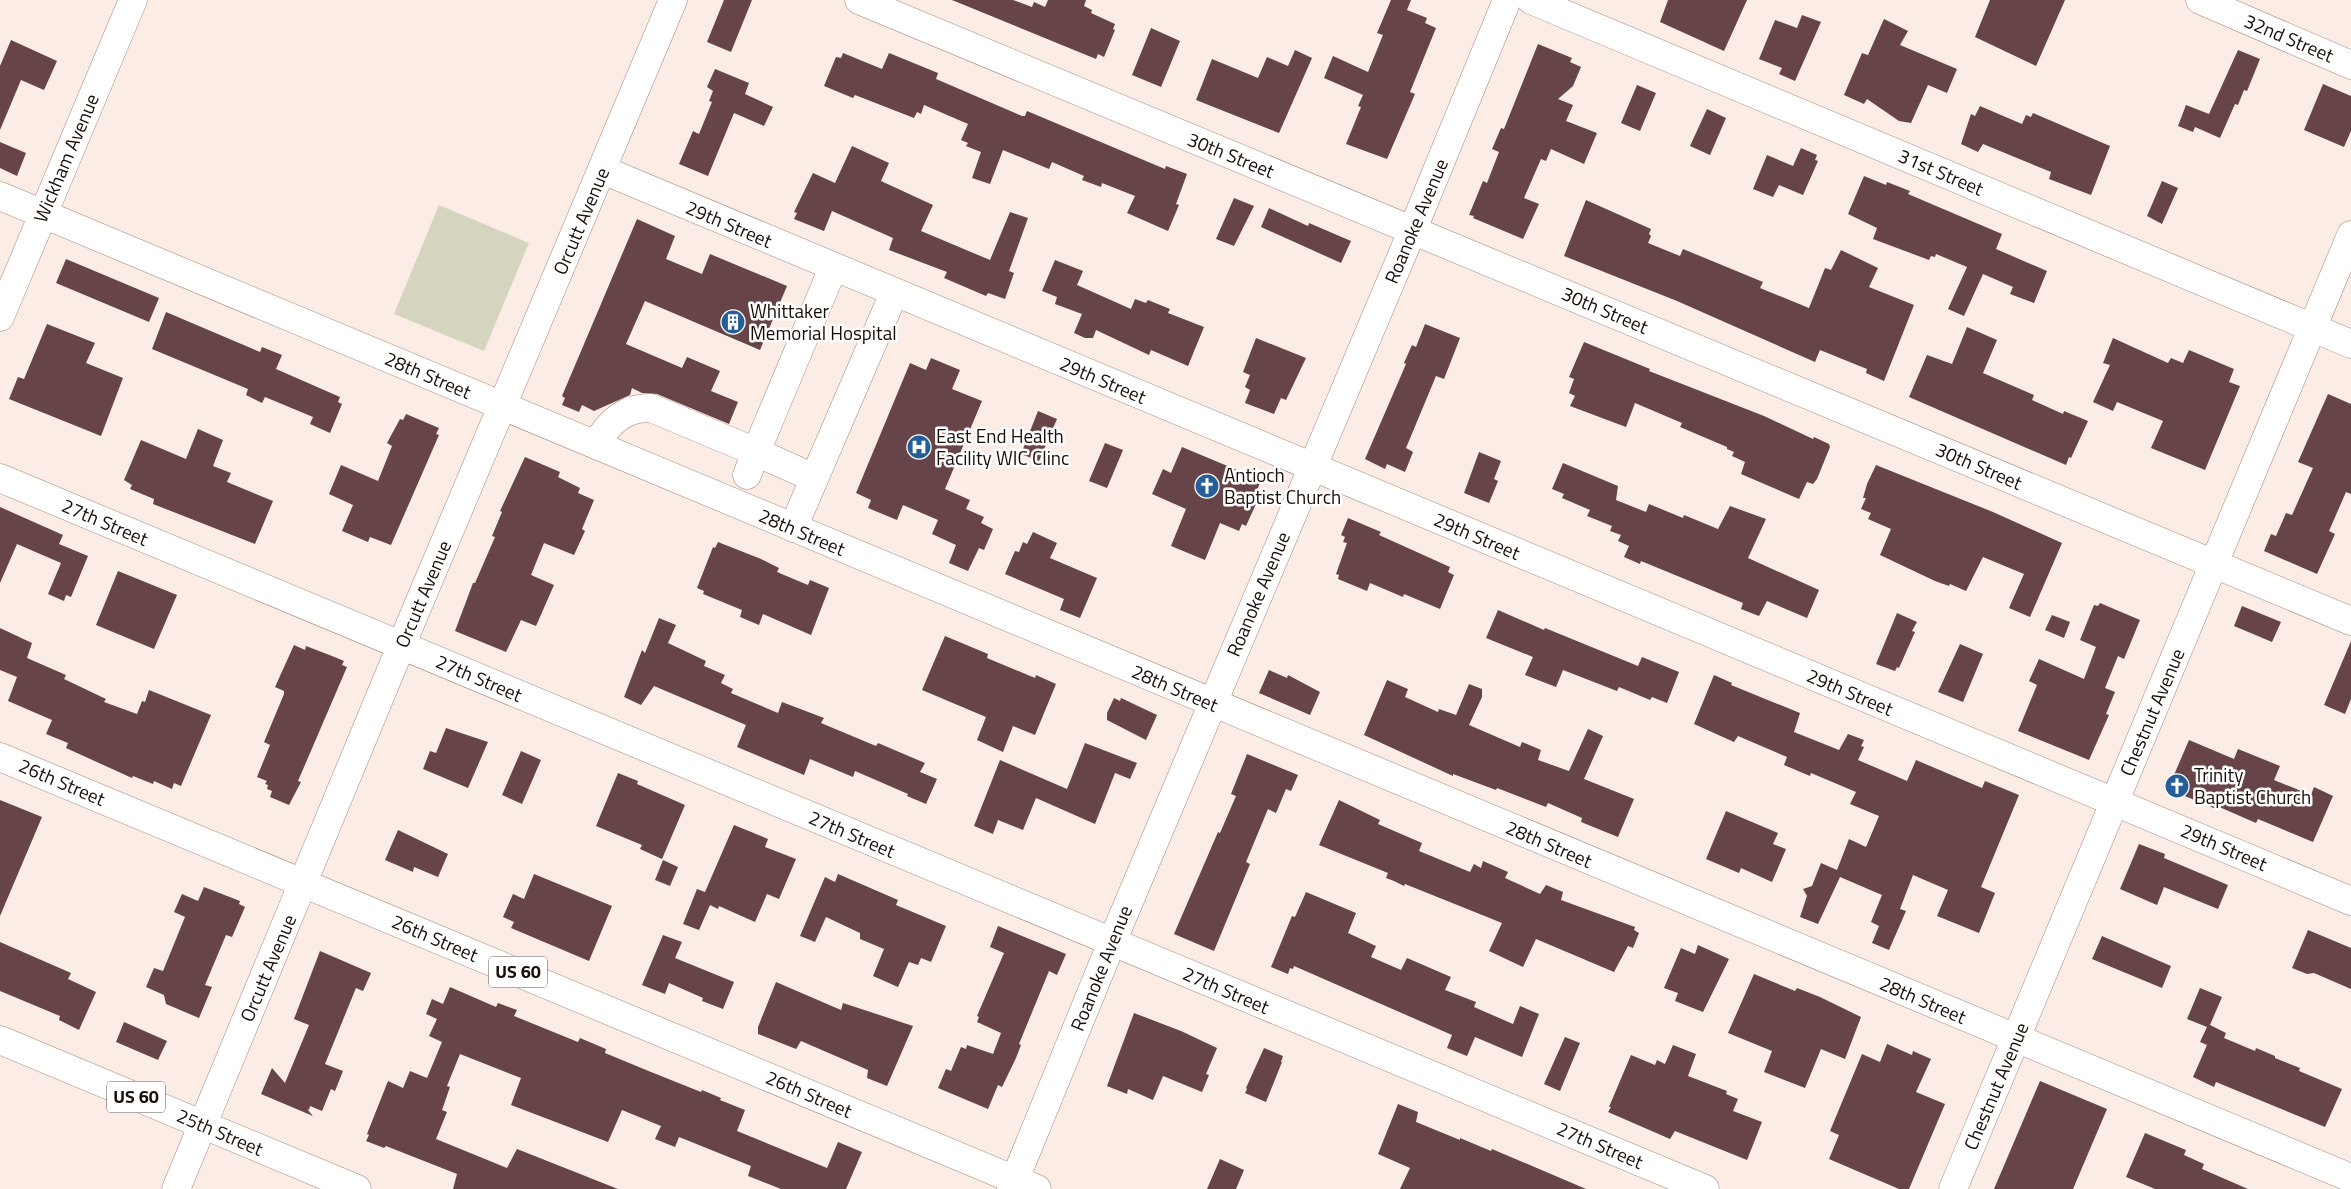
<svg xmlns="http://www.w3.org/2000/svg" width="2351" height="1189" font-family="'Titillium Web',sans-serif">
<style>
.green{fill:#d5d5bf}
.building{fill:#674447}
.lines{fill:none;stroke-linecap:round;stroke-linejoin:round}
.minor-casing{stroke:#a88677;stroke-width:29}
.major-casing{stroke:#a88677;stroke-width:29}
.minor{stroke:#fff;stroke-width:28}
.major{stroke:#fff;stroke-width:28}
.labels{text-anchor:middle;stroke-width:5;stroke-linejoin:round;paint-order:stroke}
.shield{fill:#fff;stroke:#5d5551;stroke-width:1}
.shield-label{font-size:18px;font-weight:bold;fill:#180c07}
.street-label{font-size:19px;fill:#180c07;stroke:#fff}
.poi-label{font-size:19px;fill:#180c07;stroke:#fff;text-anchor:start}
</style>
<rect width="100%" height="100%" fill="#fbece5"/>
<!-- green -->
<path class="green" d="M439 205 529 243 484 351 394 314Z"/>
<!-- building -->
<path class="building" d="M724 0H752L731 52 707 42Z
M952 0H1013L1032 7 1034 2 1045 7 1048 0H1086L1084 6 1092 10 1091 13 1115 24 1113 29 1115 30 1104 57 1098 54 1096 59Z
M1391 0H1411L1407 10 1427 18 1425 23 1436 28 1410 92 1415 94 1387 159 1346 144 1361 107 1358 106 1363 95 1324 78 1333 56 1368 72 1383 35 1377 33Z
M1668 0H1747L1724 51 1660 22Z
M1990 0H2065L2036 66 1975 37Z
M1802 15 1821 22 1795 81 1779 74 1782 68 1759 59 1775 20 1797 28Z
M1884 19 1908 31 1900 45 1957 69 1947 93 1928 85 1911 123 1899 121 1867 99 1864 104 1844 95 1862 53 1868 55Z
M1151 28 1180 41 1161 87 1132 75Z
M11 40 57 61 44 90 21 80 0 130V66Z
M1538 44 1572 58 1570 62 1581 67 1573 86 1558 99 1573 105 1566 121 1597 133 1584 164 1551 149 1546 161 1541 159 1524 198 1539 204 1523 239 1473 218 1474 216 1469 215 1483 181 1487 183 1499 152 1492 149 1501 128 1504 129Z
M1295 50 1312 58 1279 133 1196 100 1212 59 1258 78 1267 57 1288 66Z
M2238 50 2260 59 2247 91 2244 90 2238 105 2235 104 2220 138 2195 127 2193 132 2178 126 2186 105 2209 114Z
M843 53 882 69 889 53 938 73 936 79 1022 116H1025L1027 111 1165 169 1166 166 1187 174 1176 204 1179 205 1168 231 1127 213 1135 196 1102 183 1101 187 1082 180 1084 176 1052 162 1049 169 1003 150 990 184 972 178 981 152 966 146 968 143 961 140 968 124 924 105 921 114 917 112 914 118 855 95 853 98 824 86 836 57 841 58Z
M715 69 749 83 745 94 773 107 764 126 734 113 708 176 679 164 693 131 699 134 712 102 709 101 713 91 707 87Z
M2323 84 2351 96V131L2344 147 2304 130Z
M1637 85 1656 93 1640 131 1621 123Z
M1980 106 2022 124 2026 115 2031 117 2033 113 2110 146 2091 195 2049 179 2051 172 1983 144 1978 152 1961 144 1971 114 1975 116Z
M1707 109 1726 118 1710 155 1690 146Z
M0 142 26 153 17 176 0 168Z
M852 146 889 163 881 181 933 205 921 231 990 260 1010 212 1028 218 1009 271 1014 273 1005 299 988 293 986 296 944 278 947 272 889 250 893 238 832 211 824 231 794 219 797 213 794 212 813 173 835 183Z
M1801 148 1817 155 1815 160 1818 161 1803 195 1779 185 1773 197 1753 189 1767 155 1793 166Z
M1864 176 1886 185 1887 182 1910 191 1908 194 2002 234 1996 249 2047 271 2034 303 2010 294 2013 287 1983 274 1964 316 1948 309 1967 267 1936 254 1935 257 1931 256 1929 260 1873 239 1877 228 1848 214Z
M2162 181 2178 188 2162 224 2147 216Z
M1234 198 1254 206 1234 246 1216 239Z
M1586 200 1651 229 1649 234 1651 236 1648 243 1680 256 1683 249 1763 282 1760 288 1809 308 1825 268 1831 270 1841 250 1878 268 1869 287 1914 305 1884 381 1866 373 1867 369 1820 350 1815 362 1677 301 1564 256Z
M1269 208 1308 226 1309 223 1351 241 1341 263 1261 227Z
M637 219 675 236 666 259 702 274 710 254 787 286 760 350 645 301 626 344 682 368 687 357 720 371 711 391 738 402 729 424 657 394 642 393 632 388 630 395 594 411 582 405 579 412 562 405 565 398 562 396Z
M66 259 159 298 149 322 56 283Z
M1055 260 1083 271 1077 285 1131 309 1135 299 1146 303 1148 300 1170 309 1168 313 1204 327 1188 366 1151 350 1149 355 1096 330 1093 338H1085L1074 333 1082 314 1055 304 1057 297 1042 291Z
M166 312 260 352 262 347 282 355 276 369 340 397 338 402 342 404 330 433 310 424 313 417 265 397 262 403 246 395 248 389 152 349Z
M47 324 95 343 86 363 123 378 101 436 9 399 18 377 24 379Z
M1425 324 1460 338 1444 379 1436 376 1406 448 1413 452 1405 472 1387 464 1385 469 1365 459 1406 364 1404 363 1412 345 1416 347Z
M1967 327 1997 340 1983 373 2034 395 2032 400 2063 414 2064 411 2088 421 2071 458 2069 457 2066 465 1909 397 1927 355 1952 364Z
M1256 338 1306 358 1286 400 1281 398 1274 414 1245 403 1250 390 1245 387 1250 375 1243 372Z
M2113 338 2168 363 2171 358 2183 363 2189 350 2234 369 2229 382 2240 386 2205 470 2151 448 2163 421 2117 402 2113 411 2093 402 2110 365 2103 363Z
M1584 342 1650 369 1649 371 1764 416 1813 439 1814 437 1829 444 1830 447 1817 479 1813 484 1807 482 1799 499 1741 474 1745 462 1732 456 1734 452 1727 449V447L1680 427 1682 423 1635 403 1626 427 1570 406 1575 396 1569 393 1574 379 1569 377Z
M931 358 960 370 952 389 982 401 945 489 970 500 966 509 984 517 981 523 993 529 984 550 979 548 968 571 949 563 956 545 932 534 938 520 903 505 897 520 868 508 871 500 856 493 910 363 926 370Z
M2328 394 2351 404V494L2346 492 2329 531 2335 534 2317 574 2264 551 2271 534 2276 536 2286 513 2292 515 2313 468 2298 462Z
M1038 411 1057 419 1039 461 1021 454Z
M406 414 439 428 436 434 439 435 391 545 370 537 368 542 342 531 353 505 329 494 341 465 378 481 392 446 387 443 400 419 403 420Z
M198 429 223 440 213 466 231 473 227 482 273 501 255 544 153 504 154 499 130 489 132 485 124 480 141 440 186 459Z
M1105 443 1123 450 1107 488 1089 481Z
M1182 447 1261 480 1256 493 1260 495 1246 526 1242 524 1239 531 1220 523 1205 560 1171 546 1186 509 1152 494 1163 469 1171 473Z
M1479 452 1501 461 1494 479 1498 481 1489 503 1464 493Z
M525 457 560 472 558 477 580 488 578 493 594 500 582 529 585 531 574 555 544 543 531 575 554 585 536 626 521 620 506 652 455 631 473 583H475L495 537 492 536 502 512 500 511Z
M1563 463 1618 486 1616 500 1646 512 1649 504 1683 518 1684 515 1718 529 1730 506 1766 519 1748 558 1819 590 1807 618 1767 601 1759 616 1741 609 1743 603 1641 561 1640 564 1624 557 1629 546 1618 541 1621 535 1610 531 1612 526 1587 516 1590 510 1562 498 1564 494 1552 489Z
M1876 465 1993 512 2062 543 2030 617 2009 608 2024 574 1983 557 1966 591 1950 584 1949 586 1935 581 1880 555 1891 529 1868 519 1871 513 1861 509 1866 498H1863L1867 484Z
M0 507 63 535 59 544 88 556 71 597 66 595 64 601 48 594 61 563 17 544 0 583Z
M1348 518 1381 532 1379 535 1450 567 1448 572 1454 575 1440 609 1404 594 1403 597 1370 583 1367 591 1338 579 1339 575 1336 574 1347 543 1343 542 1345 537 1341 535Z
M1033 532 1057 543 1050 558 1097 578 1080 618 1060 610 1064 599 1005 574 1015 551 1019 552 1023 542 1027 544Z
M718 542 761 559 779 568 777 572 808 585 810 580 829 588 811 635 763 614 759 625 740 617 742 610 703 594 704 591 697 588 713 547 715 548Z
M118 571 177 595 154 649 96 625Z
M2100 603 2140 620 2124 659 2118 656 2105 688 2115 692 2106 714 2109 715 2089 760 2018 731 2037 685 2029 681 2039 659 2084 679 2096 647 2080 640 2094 605 2098 606Z
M2242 606 2281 622 2272 642 2234 626Z
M1498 610 1544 630 1545 628 1638 666 1642 657 1679 672 1667 703 1652 697 1650 700 1619 687 1617 691 1563 670 1556 687 1525 675 1533 657 1486 638Z
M1897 613 1917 622 1912 631 1915 632 1899 668 1897 667 1895 671 1876 664Z
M2052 615 2070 622 2064 638 2045 630Z
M659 618 676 625 668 643 706 661 704 666 725 675 721 683 733 689 731 693 778 713 782 702 824 718 821 723 876 746 878 743 925 763 920 772 937 779 926 804 907 796 908 794 855 771 853 777 810 759 804 775 737 747 746 725 654 686 641 705 624 697 642 650 645 653Z
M0 628 32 643 27 658 66 675 64 679 106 699 104 702 137 714 142 701 145 702 149 690 211 715 181 786 174 783 172 789 154 781 153 784 133 776 132 778 66 748 68 743 46 734 52 720 8 701 17 677 0 670Z
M945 636 988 654 987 658 1035 678 1036 675 1056 684 1035 735 1013 726 1003 752 977 740 986 717 922 690Z
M2351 641V699L2345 714 2324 705Z
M1960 644 1983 654 1963 702 1938 692Z
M294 645 305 650 306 646 332 656 344 661 342 665 347 667 298 781 301 782 289 805 270 797 272 791 267 789 268 785 265 784 267 781 257 777 270 745 264 742 284 694V691L275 687Z
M1269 670 1287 678 1288 675 1320 692 1310 715 1259 693Z
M1714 675 1732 683 1731 685 1800 713 1794 732 1839 750 1848 734 1864 740 1861 746 1864 747 1858 760 1907 781 1916 760 1982 788 1985 781 2019 795 1981 887 1995 893 1979 933 1937 916 1948 890 1913 875 1900 909 1906 911 1889 950 1872 943 1879 926 1871 922 1882 895 1840 877 1818 924 1800 917 1807 896 1803 889 1812 886 1821 863 1837 870 1849 839 1866 847 1879 816 1850 804 1856 792 1811 773 1810 776 1784 765 1787 757 1738 736 1734 742 1694 724Z
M1387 680 1408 689 1405 697 1438 712 1439 709 1456 715 1469 684 1482 689V697L1469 725 1520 747 1522 742 1541 750 1538 760 1569 771 1588 729 1603 736 1584 779 1634 799 1618 837 1581 822 1582 818 1548 803 1546 807 1497 788 1496 790 1453 774V776L1364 735Z
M1114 698 1120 701 1121 698 1157 715 1146 740 1107 720V713Z
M446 728 488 742 468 788 423 769 430 751 436 753Z
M2189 740 2234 759 2238 749 2280 766 2274 780 2311 795 2314 787 2333 796 2313 842 2258 819 2256 823 2217 806 2216 809 2168 789Z
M1085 743 1137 763 1130 779 1115 773 1095 824 1036 798 1023 830 998 820 993 834 974 826 1000 760 1067 789Z
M521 751 541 760 522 804 502 795Z
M1247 754 1298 775 1291 791 1286 789 1276 813 1268 809 1246 862 1250 864 1214 951 1174 934 1218 832 1220 833 1236 796 1231 794Z
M618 773 638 781 637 784 685 805 662 859 640 849 642 845 596 826Z
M0 800 42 817 0 916Z
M1339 800 1380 820 1378 824 1422 843 1419 851 1470 872 1474 864 1481 868 1483 861 1508 872 1505 878 1540 894 1546 885 1563 892 1561 900 1635 927 1634 930 1639 933 1633 948 1628 946 1614 972 1536 939 1523 967 1489 951 1502 923 1405 884 1404 886 1394 881 1386 878 1388 873 1319 845Z
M1726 811 1778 833 1773 844 1786 849 1772 882 1741 868 1739 873 1706 859Z
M734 825 768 839 765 847 796 859 779 899 767 894 755 922 719 906 718 909 710 905 699 930 683 924 697 889 705 892Z
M398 830 448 854 438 877 414 867 413 872 385 860Z
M2139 844 2165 854 2164 858 2228 885 2218 909 2164 887 2157 905 2120 889Z
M663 860 678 867 670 886 655 880Z
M534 874 612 906 589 961 511 928 514 922 503 917 513 894 524 899Z
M838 874 898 900 896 905 946 926 931 962 921 958 918 965 909 962 898 987 873 976 884 949 860 939V933L826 917 815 942 800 936 825 877 835 882Z
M204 887 240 901 239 904 245 907 232 937 226 935 205 985 212 987 199 1018 166 1004 164 995 146 987 154 968 163 971 185 917 174 912 182 894 198 901Z
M1306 892 1356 913 1348 933 1376 946 1371 957 1401 970 1407 958 1451 977 1445 990 1476 1002 1474 1007 1513 1024 1520 1006 1539 1014 1522 1057 1475 1037 1467 1056 1447 1048 1452 1035 1294 966 1293 969 1290 968 1288 974 1271 967 1292 916 1295 917Z
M998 926 1066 954 1057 975 1049 971 1019 1044 1021 1045 1016 1058 1002 1087 998 1085 988 1109 938 1088 946 1069 951 1071 961 1047 966 1049 967 1045 993 1054 1001 1033 977 1022 979 1017 977 1016 1004 953 990 947Z
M2308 930 2351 948V989L2314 973 2307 974 2292 968Z
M663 935 682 942 675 958 734 982 723 1009 702 1001 703 998 669 983 665 994 642 985Z
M2102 936 2171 966 2162 988 2092 959Z
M0 942 71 973 68 979 96 992 79 1030 59 1020 60 1016 0 991Z
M1698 945 1729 959 1703 1012 1675 1001 1678 993 1664 988 1681 948 1695 954Z
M320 951 371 973 363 991 356 988 325 1064 343 1071 335 1091 331 1089 322 1111 310 1106 309 1110 307 1109 313 1116 261 1094 272 1068 285 1083 309 1025 294 1019Z
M1754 974 1795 991 1797 988 1820 997 1861 1017 1845 1059 1821 1049 1805 1088 1764 1072 1772 1051 1728 1033Z
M776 982 841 1010 843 1003 913 1026 887 1086 867 1078 868 1070 801 1041 796 1049 758 1034V1027Z
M450 987 496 1007 498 1003 517 1010 514 1016 578 1042 580 1038 606 1049 605 1053 651 1072 701 1092 702 1090 721 1098 720 1100 745 1110 737 1131 827 1168 838 1142 862 1152 846 1189H781L748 1176 751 1166 679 1137 675 1147 655 1139 661 1126 622 1110 608 1142 511 1105 521 1078 460 1054 447 1086 450 1087 442 1110 447 1112 436 1139 507 1168 517 1149 618 1189H453L457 1174 386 1146 384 1148 366 1141 369 1135 367 1134 388 1081 403 1088 410 1071 427 1078 442 1042 429 1036 437 1019 426 1014 432 999 443 1004Z
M2200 988 2222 997 2210 1025 2226 1033 2224 1038 2255 1051 2256 1048 2275 1056V1058L2300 1068 2299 1071 2342 1089 2325 1127 2216 1082 2214 1087 2193 1077 2207 1045 2200 1042 2207 1027 2187 1019Z
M1134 1013 1181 1031 1217 1048 1206 1074 1209 1075 1202 1092 1163 1076 1153 1100 1128 1089 1127 1094 1107 1086Z
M124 1022 167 1041 158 1060 116 1042Z
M1565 1037 1580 1043 1560 1091 1544 1084Z
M1887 1044 1912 1055 1913 1051 1931 1059 1916 1092 1945 1104 1909 1189H1899L1829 1159 1839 1135 1830 1131 1862 1054 1880 1062Z
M1673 1045 1696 1054 1688 1076 1727 1091 1726 1094 1738 1099 1733 1111 1762 1122 1747 1160 1675 1131 1670 1139 1608 1112 1611 1107H1609L1631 1055 1655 1065 1657 1060 1665 1064Z
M1264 1048 1283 1056 1281 1062H1282L1266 1102 1245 1093 1247 1089 1246 1088Z
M2040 1081 2107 1109 2073 1189H1994Z
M1398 1104 1418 1112 1416 1122 1460 1140V1138L1491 1151 1492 1149 1586 1189H1400L1410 1168 1378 1154Z
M2145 1133 2186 1150 2184 1155 2204 1164 2202 1169 2248 1189H2155L2126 1177Z
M1220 1159 1244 1170 1236 1189H1207Z"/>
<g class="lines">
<defs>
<path id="minor" d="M859 0 2351 621
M1531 0 2351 344
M2200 0 2351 65
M603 170 2351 901
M0 317 133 0
M596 445C608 423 624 407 651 408L756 452 747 475
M814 478 756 452 833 268
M793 528 894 293
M176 1189 401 646 673 0
M1011 1189 1112 942 1413 229 1507 0"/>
<path id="major" d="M0 196 2351 1178
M0 478 1705 1189
M0 757 1037 1189
M0 1040 357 1189
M1953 1189 2351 235"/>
</defs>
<!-- minor casing -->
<use href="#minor" class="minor-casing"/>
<!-- major casing -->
<use href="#major" class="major-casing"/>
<!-- minor -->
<use href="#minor" class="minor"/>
<!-- major -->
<use href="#major" class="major"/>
</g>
<!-- icons -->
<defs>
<symbol id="building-disc" viewBox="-11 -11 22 22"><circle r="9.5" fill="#265f97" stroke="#fff"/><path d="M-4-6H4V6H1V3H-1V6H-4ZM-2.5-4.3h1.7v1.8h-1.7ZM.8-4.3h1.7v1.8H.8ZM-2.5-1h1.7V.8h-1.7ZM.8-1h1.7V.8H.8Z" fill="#fff"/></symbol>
<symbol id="hospital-disc" viewBox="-11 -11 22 22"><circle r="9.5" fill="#265f97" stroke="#fff"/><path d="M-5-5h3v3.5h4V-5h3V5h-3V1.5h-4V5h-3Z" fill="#fff"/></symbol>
<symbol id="church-disc" viewBox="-11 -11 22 22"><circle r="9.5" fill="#265f97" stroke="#fff"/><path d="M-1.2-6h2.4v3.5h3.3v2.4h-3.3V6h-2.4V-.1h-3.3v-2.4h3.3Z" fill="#fff"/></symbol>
</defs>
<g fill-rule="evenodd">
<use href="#building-disc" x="719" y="308" width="28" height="28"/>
<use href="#hospital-disc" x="905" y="433" width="28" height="28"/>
<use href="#church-disc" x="1193" y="472" width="28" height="28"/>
<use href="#church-disc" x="2163" y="772" width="28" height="28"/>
</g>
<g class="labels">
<!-- shield labels -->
<g class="shield">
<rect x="489" y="956.5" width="58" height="31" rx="4"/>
<rect x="107" y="1081.5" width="58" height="31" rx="4"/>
</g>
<g class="shield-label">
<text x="518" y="978">US 60</text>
<text x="136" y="1103">US 60</text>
</g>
<!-- street labels -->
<g class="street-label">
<text transform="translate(2289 38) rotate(23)" y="7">32nd Street</text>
<text transform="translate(1231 155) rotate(22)" y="7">30th Street</text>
<text transform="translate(66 158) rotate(-67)" y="7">Wickham Avenue</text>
<text transform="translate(1941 172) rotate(23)" y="7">31st Street</text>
<text transform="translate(581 221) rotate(-67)" y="7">Orcutt Avenue</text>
<text transform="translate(1416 221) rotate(-67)" y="7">Roanoke Avenue</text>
<text transform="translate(729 224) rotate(23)" y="7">29th Street</text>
<text transform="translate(1605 310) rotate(23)" y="7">30th Street</text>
<text transform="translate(428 375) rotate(23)" y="7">28th Street</text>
<text transform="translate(1103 380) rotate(23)" y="7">29th Street</text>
<text transform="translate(1979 466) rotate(23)" y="7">30th Street</text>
<text transform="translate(105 522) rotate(23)" y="7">27th Street</text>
<text transform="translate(802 532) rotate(23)" y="7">28th Street</text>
<text transform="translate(1477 536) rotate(23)" y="7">29th Street</text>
<text transform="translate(423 594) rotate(-67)" y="7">Orcutt Avenue</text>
<text transform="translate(1258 594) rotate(-67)" y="7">Roanoke Avenue</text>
<text transform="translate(479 678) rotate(23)" y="7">27th Street</text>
<text transform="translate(1175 688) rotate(23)" y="7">28th Street</text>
<text transform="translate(1850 692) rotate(23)" y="7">29th Street</text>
<text transform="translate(2152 712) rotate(-67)" y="7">Chestnut Avenue</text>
<text transform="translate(62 782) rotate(23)" y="7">26th Street</text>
<text transform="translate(852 834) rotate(23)" y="7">27th Street</text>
<text transform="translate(1549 844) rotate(23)" y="7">28th Street</text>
<text transform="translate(2224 847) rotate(23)" y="7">29th Street</text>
<text transform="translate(435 938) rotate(23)" y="7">26th Street</text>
<text transform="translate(268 968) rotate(-67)" y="7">Orcutt Avenue</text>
<text transform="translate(1101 968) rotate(-68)" y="7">Roanoke Avenue</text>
<text transform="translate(1226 990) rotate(23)" y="7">27th Street</text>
<text transform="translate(1923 1000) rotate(23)" y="7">28th Street</text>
<text transform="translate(1996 1086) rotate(-67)" y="7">Chestnut Avenue</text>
<text transform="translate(809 1094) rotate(23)" y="7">26th Street</text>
<text transform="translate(220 1132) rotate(23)" y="7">25th Street</text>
<text transform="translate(1600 1145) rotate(23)" y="7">27th Street</text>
</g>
<!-- poi labels -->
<g class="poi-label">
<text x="750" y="318">Whittaker<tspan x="750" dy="22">Memorial Hospital</tspan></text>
<text x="936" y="443">East End Health<tspan x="936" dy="22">Facility WIC Clinc</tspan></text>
<text x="1224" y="482">Antioch<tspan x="1224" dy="22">Baptist Church</tspan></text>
<text x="2194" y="782">Trinity<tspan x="2194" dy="22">Baptist Church</tspan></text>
</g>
</g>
</svg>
